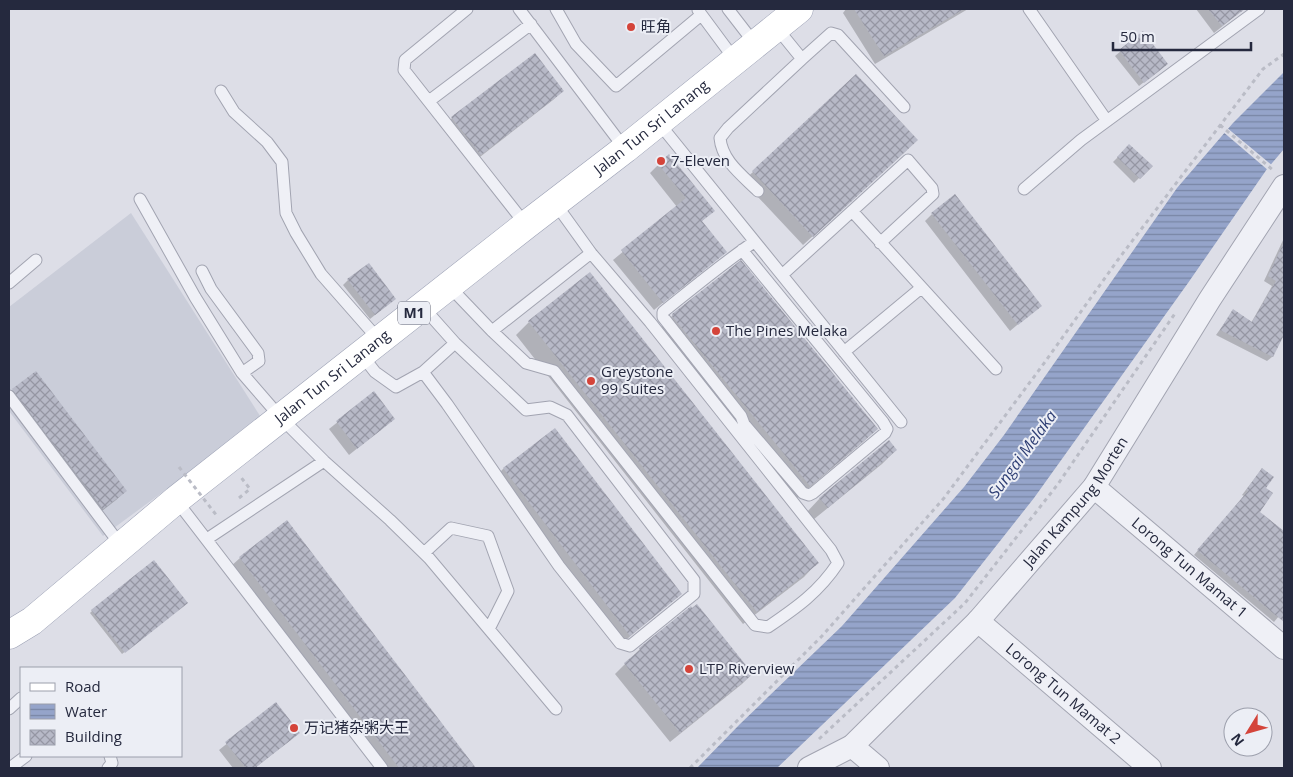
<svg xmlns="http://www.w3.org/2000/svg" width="1293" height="777" font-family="'Open Sans','Noto Sans SC',sans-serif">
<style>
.built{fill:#cacdd9}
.water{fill:url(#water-rules)}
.pier{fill:#dddee7}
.shadow{fill:#0003}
.building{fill:url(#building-cross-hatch)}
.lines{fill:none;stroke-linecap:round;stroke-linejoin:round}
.service-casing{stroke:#a2a4b1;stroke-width:13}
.minor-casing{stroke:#a2a4b1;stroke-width:24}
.primary-casing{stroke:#9ba0b4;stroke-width:29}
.path{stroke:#babcc6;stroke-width:3;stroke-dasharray:4 4;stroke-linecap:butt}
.service{stroke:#eff0f6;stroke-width:11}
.minor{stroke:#eff0f6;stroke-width:22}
.primary{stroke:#fff;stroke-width:28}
.path-bridge{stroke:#babcc6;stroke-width:3;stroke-dasharray:4 4;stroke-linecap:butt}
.poi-dot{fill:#d4443a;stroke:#eceef5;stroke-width:2}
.labels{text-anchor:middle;stroke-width:4;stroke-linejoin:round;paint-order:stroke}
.shield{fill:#eceef5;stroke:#616475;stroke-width:1}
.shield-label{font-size:14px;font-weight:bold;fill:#25293e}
.poi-label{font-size:15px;fill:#25293e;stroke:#eceef5;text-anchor:start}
.street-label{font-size:15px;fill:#25293e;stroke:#eceef5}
.water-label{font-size:16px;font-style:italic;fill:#2e3e74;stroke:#eceef5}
</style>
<defs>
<pattern id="water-rules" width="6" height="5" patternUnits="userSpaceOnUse" patternTransform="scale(1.25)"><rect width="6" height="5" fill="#95a4ca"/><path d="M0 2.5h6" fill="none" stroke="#7986a5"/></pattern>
<pattern id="building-cross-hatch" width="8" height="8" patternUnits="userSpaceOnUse" patternTransform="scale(1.25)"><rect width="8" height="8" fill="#b7b9c7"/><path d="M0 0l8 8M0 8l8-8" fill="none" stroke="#9596a3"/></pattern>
</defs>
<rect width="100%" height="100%" fill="#dddee7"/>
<!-- built -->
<path class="built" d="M131 213 262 419 103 536 9 411V307Z"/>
<!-- water -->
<path class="water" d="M1284 72V149L1267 169 1188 283 1034 498 955 598 777 768H697L740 724 842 626 964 487 1004 435 1177 188 1233 123Z"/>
<!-- pier -->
<path class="pier" d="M1226 127 1273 166 1269 171 1222 131Z"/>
<!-- shadow -->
<path class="shadow" d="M846 9H968L875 64 843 13Z
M1196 9H1244L1214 33Z
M1142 33 1162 68 1139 86 1115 56Z
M535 54 563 91 553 100 471 164 442 128 452 118Z
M1129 146 1151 166 1134 183 1113 162Z
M907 150 803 245 743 181 753 172Z
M659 164 713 211 701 222 725 252 654 310 613 260 677 207 650 173Z
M932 214 1040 306 1010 331 925 221Z
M1284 238V332L1272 357 1267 361 1216 335 1233 311 1251 323 1272 286 1264 281Z
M348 280 390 303 370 319 343 285Z
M673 315 877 429 863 442 796 499 659 329Z
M529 322 817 563 804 577 743 624 516 335Z
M13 390 126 491 116 500 93 518 9 407V394Z
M374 393 394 419 349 455 329 429Z
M555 429 680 594 620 645 494 478 503 469Z
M896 450 882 464 813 520 807 512 820 498Z
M1258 474 1264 489 1258 512 1284 533V610L1274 622 1194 555 1244 496 1242 495Z
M287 521 474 768H383L230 567 240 558Z
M184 605 122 654 90 613 92 611Z
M690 608 752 674 742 684 670 742 615 674 640 649Z
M276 704 299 733 255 768H233L219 750Z"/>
<!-- building -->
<path class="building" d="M854 9H964L884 56Z
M1208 9H1245L1222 26Z
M1143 31 1168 64 1144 83 1119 50Z
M535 53 564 91 481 155 451 117Z
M856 74 918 140 813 237 752 171Z
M1129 144 1153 166 1140 179 1117 157Z
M669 154 715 211 702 221 727 252 663 303 621 250 686 198 658 164Z
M955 194 1042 306 1018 325 931 213Z
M1284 242V335L1273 357 1220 330 1233 309 1252 322 1276 281 1268 276Z
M741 260 878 429 810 486 672 316V314Z
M369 263 396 299 375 315 347 279Z
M590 272 819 563 757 612 528 321Z
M36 371 127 491 103 509 12 389Z
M374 391 395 419 357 449 336 421Z
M555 428 682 594 630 636 503 468Z
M889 440 897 450 828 508 819 498Z
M1262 468 1274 477 1266 488 1273 493 1260 512 1284 531V622L1197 550 1248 491 1246 490Z
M287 520 476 768H399L239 557Z
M154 560 188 603 125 653 91 610Z
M697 604 753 674 680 733 624 663 640 650 639 648 691 606 692 608Z
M276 702 300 733 255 768H246L225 742Z"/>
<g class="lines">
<defs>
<path id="service" d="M467 9 405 60 404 70 526 225
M519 9 625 149
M556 9 576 44 616 86 701 15
M728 9 755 44
M1029 9 1107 121
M698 10 735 60
M802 59 831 33 838 35 904 107
M221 91 234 112 267 142 282 162 286 213 296 233 321 274 379 340
M429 101 531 24
M658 122 901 422
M1024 189 1081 140 1259 9
M758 191C742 175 722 161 720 138L728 128 802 59 776 27
M140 199 195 297 242 373 281 418 324 461 390 520 429 558 556 709
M852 211 996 369
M742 250 883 422 887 429 885 433 813 493 809 495 803 493 744 424 741 416 663 317V312C693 288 723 263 754 242
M202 271 211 289 258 353 259 361 242 373
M782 275 908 160 932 188 933 194 880 243
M9 283 36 260
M448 285 492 331 526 363 554 371 755 625 768 627C796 608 819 592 838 563L831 550 650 322 591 253 555 203
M492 331 591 253
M844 352 921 288
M361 354 375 372 396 387 423 372 447 404 559 566 620 643 630 646 694 594V580L567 415 550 407 526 410 455 343 422 306
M423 372 455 343
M9 396 122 547
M176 500 382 768
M207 539 324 461
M424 553 451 528 488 536 508 591 489 629
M9 709 21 698
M10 768 26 756
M108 768 112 763 110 756"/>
<g id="minor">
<path id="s1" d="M1094 487 1284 648"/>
<path id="s2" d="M978 621 1150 768"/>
<path d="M852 746 878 768"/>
<path id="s3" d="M809 768 852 746 978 621 1094 487 1210 299 1284 186"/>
</g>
<g id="primary">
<path id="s4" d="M9 635 32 621 176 500 526 225 625 149 799 9"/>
</g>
</defs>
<!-- service casing -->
<use href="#service" class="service-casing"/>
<!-- minor casing -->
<use href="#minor" class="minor-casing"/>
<!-- primary casing -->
<use href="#primary" class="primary-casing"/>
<!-- path -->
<path class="path" d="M1220 125 1274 171
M239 498 250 489 240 476
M819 739 965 603 1058 484 1176 312
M690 768 822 636 944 498 1045 362 1117 261 1263 69 1284 54"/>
<!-- service -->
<use href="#service" class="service"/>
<!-- minor -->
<use href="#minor" class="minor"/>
<!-- primary -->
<use href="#primary" class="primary"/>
<!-- path-bridge -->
<path class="path-bridge" d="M179 467 217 516"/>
</g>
<!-- markers -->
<g class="poi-dot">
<circle cx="631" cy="27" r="5"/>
<circle cx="661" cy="161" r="5"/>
<circle cx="716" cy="331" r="5"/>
<circle cx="591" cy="381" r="5"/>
<circle cx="689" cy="669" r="5"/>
<circle cx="294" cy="728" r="5"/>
</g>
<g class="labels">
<!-- shield labels -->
<rect class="shield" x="398" y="301.5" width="32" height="23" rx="4"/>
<g class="shield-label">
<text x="414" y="318">M1</text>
</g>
<!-- poi labels -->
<g class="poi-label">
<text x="641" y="32">旺角</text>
<text x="671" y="166">7-Eleven</text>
<text x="726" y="336">The Pines Melaka</text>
<text x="601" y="377">Greystone<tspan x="601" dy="17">99 Suites</tspan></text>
<text x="699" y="674">LTP Riverview</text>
<text x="304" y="733">万记猪杂粥大王</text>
</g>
<!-- street labels -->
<g class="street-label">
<text dy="5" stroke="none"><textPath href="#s4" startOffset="819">Jalan Tun Sri Lanang</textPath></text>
<text dy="5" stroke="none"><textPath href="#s4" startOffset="414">Jalan Tun Sri Lanang</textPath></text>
<text dy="5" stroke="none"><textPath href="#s3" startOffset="380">Jalan Kampung Morten</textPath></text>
<text dy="5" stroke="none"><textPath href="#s1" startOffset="125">Lorong Tun Mamat 1</textPath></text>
<text dy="5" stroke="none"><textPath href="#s2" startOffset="112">Lorong Tun Mamat 2</textPath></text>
</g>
<!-- water labels -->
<g class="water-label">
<text transform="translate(1022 454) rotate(-54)" y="6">Sungai Melaka</text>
</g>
</g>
<!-- border -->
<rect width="1293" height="777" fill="none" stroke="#25293e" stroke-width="20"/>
<!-- legend -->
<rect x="20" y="667" width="162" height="90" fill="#eceef5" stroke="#9c9fac"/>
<rect x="30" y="683" width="25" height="8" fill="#ffffff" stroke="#9c9fac"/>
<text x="65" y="692" font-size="15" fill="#25293e">Road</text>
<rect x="30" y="704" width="25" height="15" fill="url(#water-rules)" stroke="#9c9fac"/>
<text x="65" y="717" font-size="15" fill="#25293e">Water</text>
<rect x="30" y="730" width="25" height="15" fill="url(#building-cross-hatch)" stroke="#9c9fac"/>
<text x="65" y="742" font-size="15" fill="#25293e">Building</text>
<!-- north arrow -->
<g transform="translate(1248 732) rotate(233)"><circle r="24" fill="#eceef5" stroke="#9c9fac"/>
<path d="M0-4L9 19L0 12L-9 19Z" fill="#d4443a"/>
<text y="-8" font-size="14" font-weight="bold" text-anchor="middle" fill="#25293e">N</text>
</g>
<!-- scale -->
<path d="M1113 42v8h138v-8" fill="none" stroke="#25293e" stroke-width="2.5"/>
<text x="1120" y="42" font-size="15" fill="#25293e" stroke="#eceef5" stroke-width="4" paint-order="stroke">50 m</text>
</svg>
